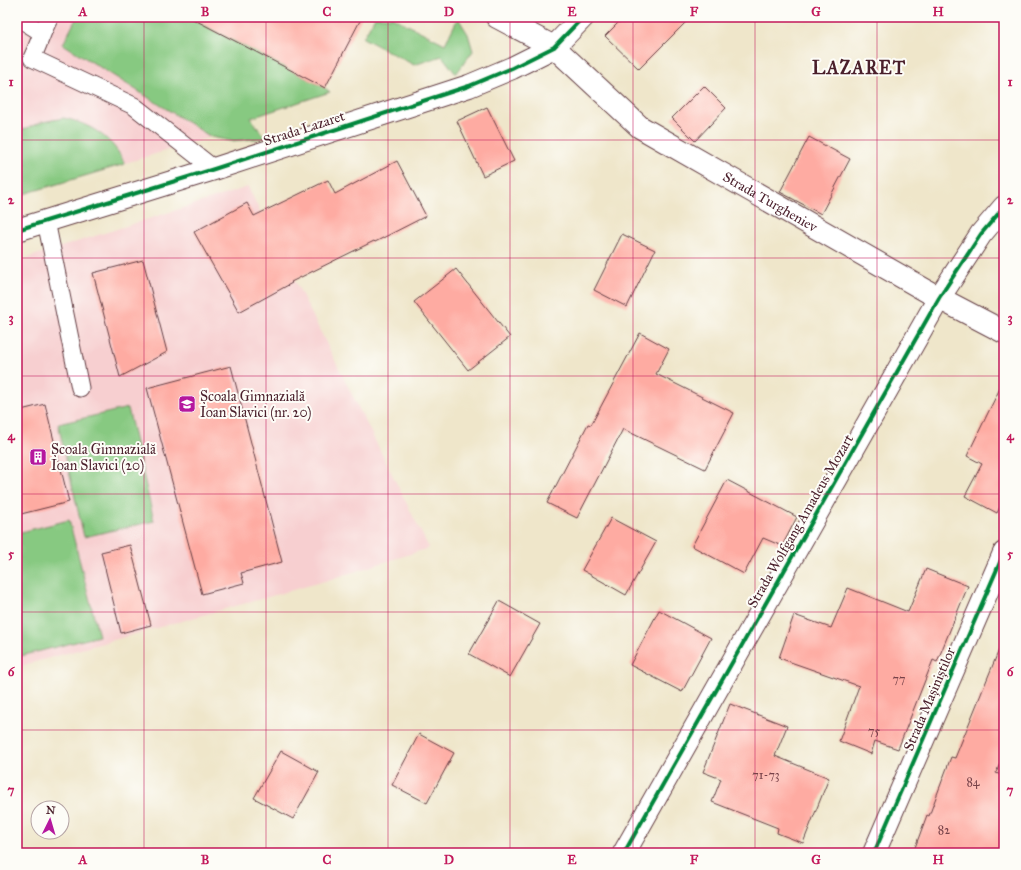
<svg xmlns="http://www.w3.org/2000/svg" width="1021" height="870" font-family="'IM FELL Great Primer',serif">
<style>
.built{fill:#f7cfd0}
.green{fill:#87c981;stroke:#687456}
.building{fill:#feaba2}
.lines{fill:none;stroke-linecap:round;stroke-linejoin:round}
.lane-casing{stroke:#633d43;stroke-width:19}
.street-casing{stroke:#633d43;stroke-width:24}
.lane{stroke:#fff;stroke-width:17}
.street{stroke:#fff;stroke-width:22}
.cycleway-casing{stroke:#fdfcf7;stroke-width:6}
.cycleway{stroke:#00873e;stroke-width:4}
.grid{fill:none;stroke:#c2185b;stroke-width:1;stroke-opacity:0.55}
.labels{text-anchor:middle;stroke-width:4;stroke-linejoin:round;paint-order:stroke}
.number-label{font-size:12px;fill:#774249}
.street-label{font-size:14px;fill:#4a1f2b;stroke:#fdfcf7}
.poi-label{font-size:14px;fill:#4a1f2b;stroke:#fdfcf7;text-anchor:start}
.district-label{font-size:18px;font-weight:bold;letter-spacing:1px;fill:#4a1f2b;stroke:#fdfcf7}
.neatline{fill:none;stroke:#c2185b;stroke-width:1.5}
.grid-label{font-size:13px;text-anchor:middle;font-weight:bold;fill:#c2185b}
</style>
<rect width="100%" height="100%" fill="#fdfcf7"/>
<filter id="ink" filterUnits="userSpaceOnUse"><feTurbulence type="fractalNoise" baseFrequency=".025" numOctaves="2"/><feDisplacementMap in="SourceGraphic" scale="8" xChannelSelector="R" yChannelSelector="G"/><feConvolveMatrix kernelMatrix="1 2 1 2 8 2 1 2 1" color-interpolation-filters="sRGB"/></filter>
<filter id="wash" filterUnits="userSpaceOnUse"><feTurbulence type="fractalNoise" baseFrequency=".012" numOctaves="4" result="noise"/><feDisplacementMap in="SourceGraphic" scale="16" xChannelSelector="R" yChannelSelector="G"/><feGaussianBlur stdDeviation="0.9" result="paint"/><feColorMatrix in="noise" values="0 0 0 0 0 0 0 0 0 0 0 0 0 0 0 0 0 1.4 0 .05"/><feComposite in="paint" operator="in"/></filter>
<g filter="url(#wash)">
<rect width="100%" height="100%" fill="#efe6ca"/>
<!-- built -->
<path class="built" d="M17 17H77L63 44 211 137 17 196Z
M248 187 429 548 325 581 17 667V261Z"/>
<!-- green -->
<path class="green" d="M77 17H189L325 88 330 92 251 118 265 138 231 141 211 137 63 44Z
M375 17H392L445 44 458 18 468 34 473 51 456 74 442 56 414 65 363 38Z
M64 118C91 124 113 138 125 164L17 196V132L42 122Z
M128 408 154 521 84 537 58 424Z
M69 520 99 636 17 657V533Z"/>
<g id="blocks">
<!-- building -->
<path class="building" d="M189 17H362L325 88Z
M624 17H691L639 69 605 36Z
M704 86 726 108 695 141 672 118Z
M487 107 514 161 483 176 457 121Z
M809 137 850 159 821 214 780 192Z
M397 161 426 216 375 242 374 241 291 282 292 283 239 312 194 232 247 203 254 216 328 180 335 194Z
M622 234 655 250 627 307 594 290Z
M143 260 167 352 120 377 93 273Z
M456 269 510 337 468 370 414 302Z
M640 333 669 349 656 374 734 413 705 469 623 429 577 518 547 503 588 424 591 425Z
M231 366 282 562 241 573 244 583 202 594 147 388Z
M1004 380V499L997 513 965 496 982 464 967 456Z
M45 404 69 502 17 515V411Z
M727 480 797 517 782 546 763 538 744 574 692 546Z
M611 518 656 542 626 595 582 570Z
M130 545 151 625 121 633 101 552Z
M926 569 968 586 937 662 933 660 898 749 875 741 871 754 839 741 859 686 779 658 794 615 831 628 848 588 908 612Z
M499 601 540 624 510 677 469 654Z
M659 610 711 638 682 692 630 665Z
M1003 640 1004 754 996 773 1004 776V853H913L927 815 929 816 951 757 955 758Z
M730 704 787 726 775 756 829 778 803 843 777 833 778 828 712 802 721 779 703 772Z
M419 734 454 753 427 803 392 785Z
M281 751 319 772 293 819 254 798Z"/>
</g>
</g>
<g filter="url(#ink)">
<use href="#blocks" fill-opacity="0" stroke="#633d43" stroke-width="1"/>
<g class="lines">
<defs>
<path id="lane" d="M17 17 41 32
M50 17C42 31 39 44 32 58L134 106 214 169
M46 221 80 388"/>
<g id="street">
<path id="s1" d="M497 17 554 47 640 127 939 298 1004 332"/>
<path d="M17 230 214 169 469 86 512 68 554 47 583 17"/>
<path d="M624 853 939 298 981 234 1004 207"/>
<path d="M874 853 1004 553"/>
</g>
</defs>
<!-- lane casing -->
<use href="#lane" class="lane-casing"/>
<!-- street casing -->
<use href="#street" class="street-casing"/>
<!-- lane -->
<use href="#lane" class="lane"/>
<!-- street -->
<use href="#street" class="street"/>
<defs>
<path id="cycleway" d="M17 230 214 169 469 86 512 68 554 47 583 17
M624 853 939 298 981 234 1004 207
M874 853 1004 553"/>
</defs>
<!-- cycleway casing -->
<use href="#cycleway" class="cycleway-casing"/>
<!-- cycleway -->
<use href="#cycleway" class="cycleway"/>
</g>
</g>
<!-- grid -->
<path class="grid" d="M144 17V853M266 17V853M388 17V853M510 17V853M633 17V853M755 17V853M877 17V853M17 140H1004M17 258H1004M17 376H1004M17 494H1004M17 612H1004M17 730H1004"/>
<!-- icons -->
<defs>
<symbol id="school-square" viewBox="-11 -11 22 22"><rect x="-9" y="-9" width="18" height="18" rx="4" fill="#b5179e" stroke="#fdfcf7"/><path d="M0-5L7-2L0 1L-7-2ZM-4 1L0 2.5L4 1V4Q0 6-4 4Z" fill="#fff"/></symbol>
<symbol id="building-square" viewBox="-11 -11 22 22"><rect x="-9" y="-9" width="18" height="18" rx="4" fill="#b5179e" stroke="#fdfcf7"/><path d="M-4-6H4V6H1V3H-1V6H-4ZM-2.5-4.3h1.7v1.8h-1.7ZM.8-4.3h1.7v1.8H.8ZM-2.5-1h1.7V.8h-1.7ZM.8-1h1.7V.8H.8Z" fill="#fff"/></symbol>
</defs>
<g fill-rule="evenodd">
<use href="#school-square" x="177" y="394" width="20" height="20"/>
<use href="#building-square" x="28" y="447" width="20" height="20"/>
</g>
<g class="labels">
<!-- number labels -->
<g class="number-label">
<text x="899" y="683">77</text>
<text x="874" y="735">75</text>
<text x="766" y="779">71-73</text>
<text x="973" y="786">84</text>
<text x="944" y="834">82</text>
</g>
<!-- street labels -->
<g class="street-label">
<text transform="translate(304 128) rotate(-18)" y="5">Strada Lazaret</text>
<text dy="5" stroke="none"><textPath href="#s1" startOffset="332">Strada Turgheniev</textPath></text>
<text transform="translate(800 521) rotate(-60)" y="5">Strada Wolfgang Amadeus Mozart</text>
<text transform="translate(929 699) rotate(-67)" y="5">Strada Mașiniștilor</text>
</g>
<!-- poi labels -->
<g class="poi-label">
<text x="200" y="401">Școala Gimnazială<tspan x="200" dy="16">Ioan Slavici (nr. 20)</tspan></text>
<text x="51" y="454">Școala Gimnazială<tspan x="51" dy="16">Ioan Slavici (20)</tspan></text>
</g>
<!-- district labels -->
<g class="district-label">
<text x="859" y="74">LAZARET</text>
</g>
</g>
<!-- margin -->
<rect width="1021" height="870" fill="none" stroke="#fdfcf7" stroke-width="44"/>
<!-- north arrow -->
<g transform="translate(50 820) rotate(5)"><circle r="19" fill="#fdfcf7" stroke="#b5a4a5"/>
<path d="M0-3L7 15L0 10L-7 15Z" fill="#b5179e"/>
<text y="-6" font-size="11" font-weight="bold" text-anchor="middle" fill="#4a1f2b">N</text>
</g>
<rect x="22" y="22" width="977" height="826" class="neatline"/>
<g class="grid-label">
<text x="83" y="16">A</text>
<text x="205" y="16">B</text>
<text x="327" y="16">C</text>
<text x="449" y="16">D</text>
<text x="572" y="16">E</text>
<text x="694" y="16">F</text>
<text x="816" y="16">G</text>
<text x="938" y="16">H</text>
<text x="11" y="86">1</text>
<text x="1010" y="86">1</text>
<text x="11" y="204">2</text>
<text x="1010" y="204">2</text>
<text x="11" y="322">3</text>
<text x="1010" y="322">3</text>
<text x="11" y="440">4</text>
<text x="1010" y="440">4</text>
<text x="11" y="558">5</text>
<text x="1010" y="558">5</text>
<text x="11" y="676">6</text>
<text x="1010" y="676">6</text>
<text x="11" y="794">7</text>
<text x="1010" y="794">7</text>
<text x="83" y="864">A</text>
<text x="205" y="864">B</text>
<text x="327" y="864">C</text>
<text x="449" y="864">D</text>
<text x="572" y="864">E</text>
<text x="694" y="864">F</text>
<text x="816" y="864">G</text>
<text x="938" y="864">H</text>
</g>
</svg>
